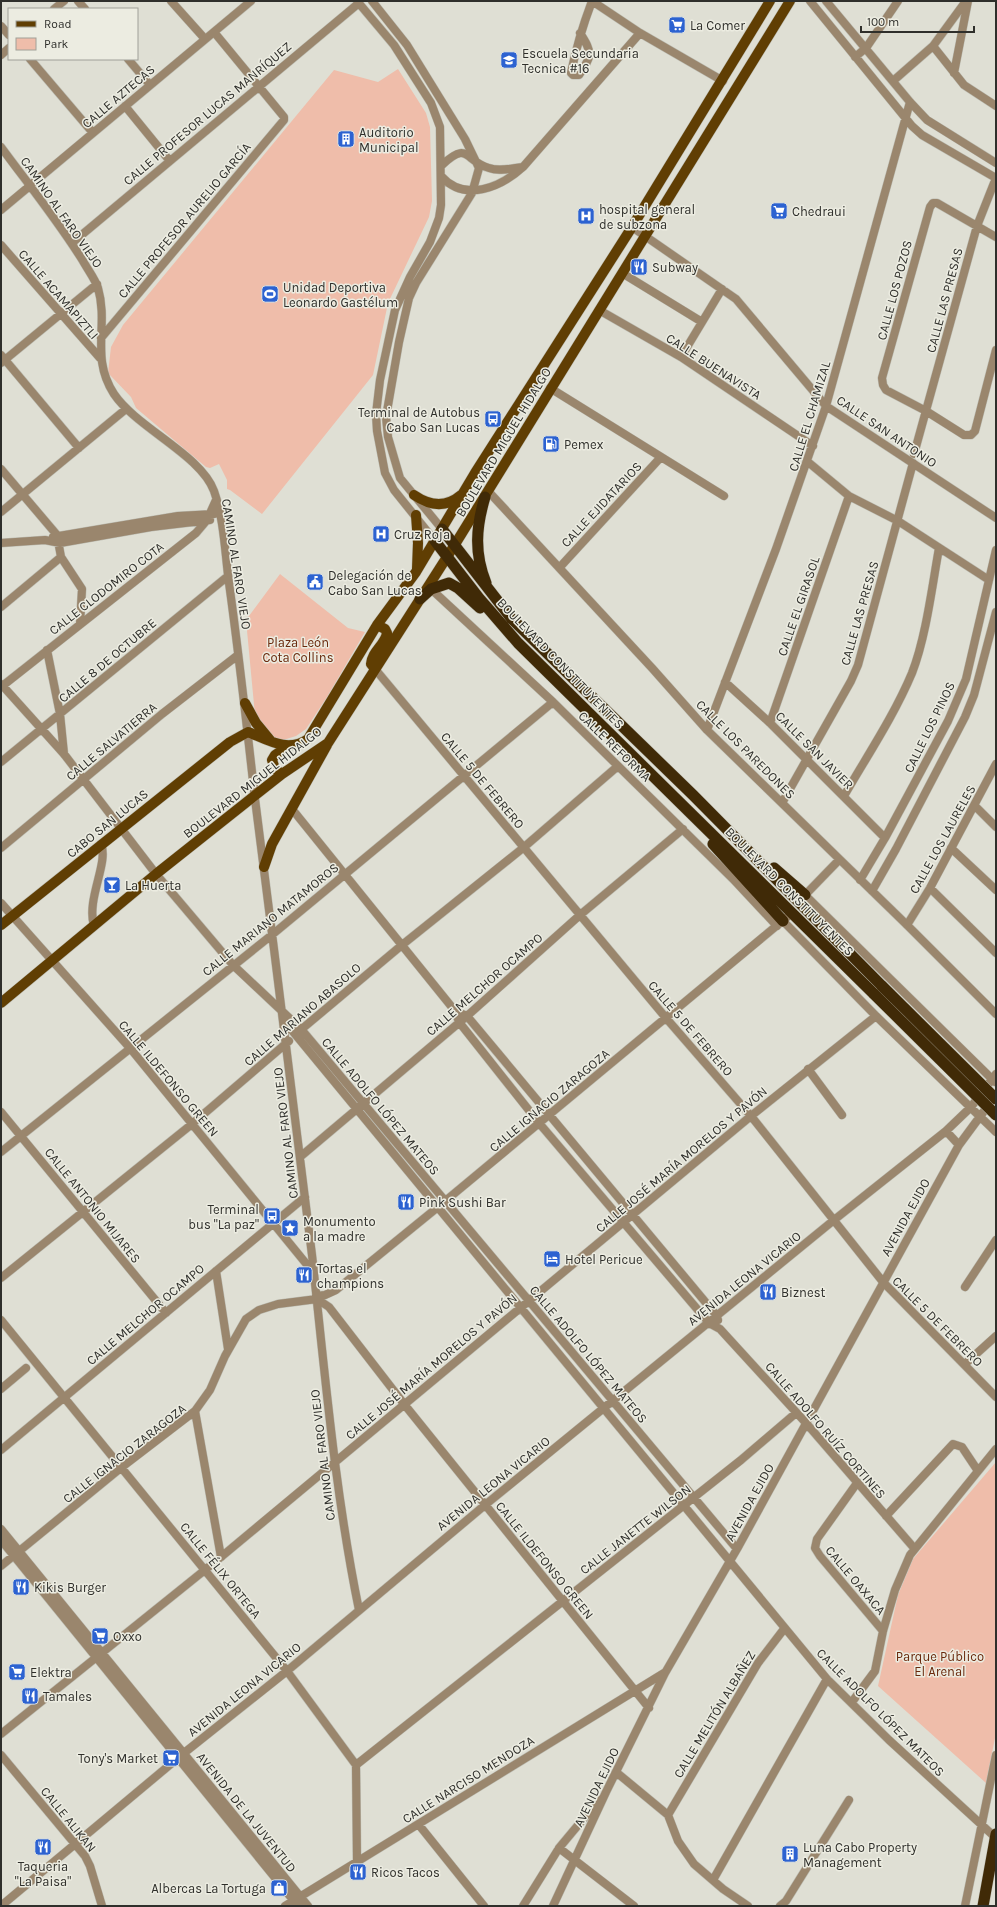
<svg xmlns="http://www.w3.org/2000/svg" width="997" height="1907" font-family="Karla,sans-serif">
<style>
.green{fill:#efbdaa}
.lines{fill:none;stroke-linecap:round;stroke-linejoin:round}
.minor-casing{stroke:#bcbcb2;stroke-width:9}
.major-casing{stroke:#bcbcb2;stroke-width:11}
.highway-casing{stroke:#bcbcb2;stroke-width:12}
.minor{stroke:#9a866d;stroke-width:8}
.major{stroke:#603e03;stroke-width:10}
.highway{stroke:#402a07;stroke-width:11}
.highway-bridge-casing{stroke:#bcbcb2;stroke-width:12;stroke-linecap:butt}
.highway-bridge{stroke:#402a07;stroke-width:11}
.labels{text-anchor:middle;stroke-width:3;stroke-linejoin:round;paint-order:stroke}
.poi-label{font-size:13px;fill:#2f2f2b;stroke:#ecece1;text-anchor:start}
.street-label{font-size:13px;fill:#2f2f2b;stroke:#ecece1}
.park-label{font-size:13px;fill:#6a290c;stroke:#ecece1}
</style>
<rect width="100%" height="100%" fill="#dfdfd4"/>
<!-- green -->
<path class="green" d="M398 69 426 113 430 127 432 201 429 217 388 303 373 375 262 514 230 490 227 489V480L219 464 210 468 206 467 136 408 131 397 108 373 111 347 123 325 334 70 378 82Z
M280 574 348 628 365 632 327 697 306 729 296 736 280 741 267 735 255 715 246 620Z
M996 1462V1733L986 1783 878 1686 898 1595 913 1559Z"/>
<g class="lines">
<defs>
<path id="minor" d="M78 1 85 9
M171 1 205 39
M357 1 394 45 431 103 440 127 441 205 439 218 430 242 410 277 395 310 380 380 376 414 377 431 385 473 394 490 435 541
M372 1 407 45 465 139 479 168 472 193 416 283 409 298 399 342 386 417 388 437 400 478 442 529
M810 1 912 126 922 135 996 178
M826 1 910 102 927 120 996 163
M54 9 64 1
M1 26 9 35
M580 33C593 53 592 56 579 75H573L571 73C576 48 583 25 592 1L640 33 723 81
M933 46 964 85 996 106
M1 55 9 48
M855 57 866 48 898 1
M30 59 93 133
M128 59 150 85
M954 73 968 1
M893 81 933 46 966 1
M125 106 169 160
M1 147C29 185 58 221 83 261 88 270 95 279 98 288 109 326 90 357 114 394 137 428 201 455 214 491 224 519 225 553 229 583 239 655 247 727 255 799 274 951 294 1103 312 1255 325 1374 335 1493 359 1610
M442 165C469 140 464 161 489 168 500 172 512 168 523 167
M441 176C465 203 501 187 523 167L640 33
M1 210 251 1
M632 227 736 299 826 406 996 518
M996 237 937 203H933L930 207 882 378 883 385 886 390 926 411 964 435H971L975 431 996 350
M72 243 359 3
M1 245 100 358
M622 273 702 322
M599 310 681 357 813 446
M101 338 284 120V117L214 32
M1 355 79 448
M681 357 722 289
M1 363 97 284
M550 388 724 496
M914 454 977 226 996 178
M808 462 849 496 898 521 989 580
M1 469 57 535 61 557 82 589 80 624
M488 491 652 668 707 730 907 925 996 1014
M1 512 126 409
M53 537 178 516 214 514
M1 543 45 540 60 543 151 527 210 520
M560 567 661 457
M431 589 553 702 734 880 777 926
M1 607 61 557
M47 650 60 714 64 754
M375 669 666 1018 751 1116 883 1282 996 1397
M725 682 770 723 885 838
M1 684 64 754 156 874 233 965 301 1029 737 1549
M1 687 196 533 207 520 216 500
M770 723 849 496
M707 730 776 549 826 406 910 102
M1 762 228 576
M844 796C867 756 894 716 912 673 926 637 932 587 939 548
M782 803 851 681 858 665 913 463
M975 806 996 827
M292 809 455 1011 459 1022 539 1123 709 1323 720 1329 806 1423 914 1548
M1 848 162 714 238 655
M951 848 996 890
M839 860 805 895 995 1082
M860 880 885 838 948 721 966 679 996 550
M930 888 996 953
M872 891 896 849 965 717 974 695 996 612
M1 903 130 1048 313 1272
M783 921 876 1016 996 1132
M907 925 930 888 996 764
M94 926C86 899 109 863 101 844
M462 1014 467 1016 717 1316 718 1320
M285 1022 827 1679 889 1740 996 1838
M297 1033 402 945 523 848 618 766
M808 1069 842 1115
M1 1112 166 1313
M946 1131 959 1145
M1 1152 273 934 553 702
M300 1157 467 1016 580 915 683 829
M216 1271 228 1349
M1 1278 192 1124 289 1041
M965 1287 996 1240
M316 1296 325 1295 336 1290 438 1207 792 913
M1 1320 287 1671 356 1765 357 1861
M965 1364 996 1336
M1 1389 26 1368
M195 1411 221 1557
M1 1450 305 1197
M857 1483 817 1539 815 1548 820 1556 883 1631
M886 1516 953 1444 962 1447 978 1471
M1 1529 308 1906
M1 1540 298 1906
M1 1566 122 1467 195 1411 210 1390 225 1356 246 1319 259 1310 278 1304 317 1299 329 1307 404 1404 649 1708
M852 1702 875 1671 883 1631 895 1590 910 1555 996 1449
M1 1734 221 1557 751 1116 876 1016
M1 1755 85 1856 90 1866 102 1906
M356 1765 741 1460 796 1413
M616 1772 668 1815 678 1841 694 1864 723 1889 748 1906
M668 1815 758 1663 784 1629
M419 1825 484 1906
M559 1848 634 1906
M713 1880 827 1679
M1 1906 184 1753 287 1671 485 1505 834 1220 946 1131 971 1107 996 1074
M285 1906 664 1673
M523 1906 559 1848 599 1800
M553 1906 606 1792 665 1673 737 1549 959 1145 990 1103
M780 1906 786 1901 849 1800
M965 1906 996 1755"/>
<path id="major" d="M414 495C430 506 446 508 461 495
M416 515 418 543 417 569
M375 669 371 664C372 651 385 645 387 633L385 629 377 625
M245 703 256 723 270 740
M282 774 275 769 272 760 275 755 288 746
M264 867 272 844 327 745
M1 925 230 742 248 732C268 740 288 753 308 739L377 625 416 572 475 473 632 227 770 1
M1 1003 156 874 282 774 328 743 454 546 790 1"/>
<path id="highway" d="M485 497C476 527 474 553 486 583
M442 529 511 618 693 795 882 986
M435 541 479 598 518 643 874 994
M420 599 431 589 449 583 458 588 480 608
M713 844 783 921
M774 868 805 895
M983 1906 996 1834"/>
</defs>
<!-- minor casing -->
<use href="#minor" class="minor-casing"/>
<!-- major casing -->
<use href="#major" class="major-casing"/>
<!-- highway casing -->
<use href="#highway" class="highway-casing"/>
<!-- minor -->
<use href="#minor" class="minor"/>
<!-- major -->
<use href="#major" class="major"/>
<!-- highway -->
<use href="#highway" class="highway"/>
<defs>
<path id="highway-bridge" d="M882 986 996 1099
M874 994 996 1115"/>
</defs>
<!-- highway-bridge casing -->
<use href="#highway-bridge" class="highway-bridge-casing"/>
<!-- highway-bridge -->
<use href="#highway-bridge" class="highway-bridge"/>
</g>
<!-- icons -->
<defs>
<symbol id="supermarket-square" viewBox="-11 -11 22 22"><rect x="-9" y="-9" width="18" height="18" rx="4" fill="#2c62d1" stroke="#ecece1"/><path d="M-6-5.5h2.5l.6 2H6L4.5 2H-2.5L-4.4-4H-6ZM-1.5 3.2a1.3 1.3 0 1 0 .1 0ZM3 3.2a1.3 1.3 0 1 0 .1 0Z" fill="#fff"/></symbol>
<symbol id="school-square" viewBox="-11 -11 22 22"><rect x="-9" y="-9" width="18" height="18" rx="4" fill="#2c62d1" stroke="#ecece1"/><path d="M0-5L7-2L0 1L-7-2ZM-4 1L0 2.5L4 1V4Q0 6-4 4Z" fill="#fff"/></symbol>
<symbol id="building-square" viewBox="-11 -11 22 22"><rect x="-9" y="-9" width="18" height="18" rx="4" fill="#2c62d1" stroke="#ecece1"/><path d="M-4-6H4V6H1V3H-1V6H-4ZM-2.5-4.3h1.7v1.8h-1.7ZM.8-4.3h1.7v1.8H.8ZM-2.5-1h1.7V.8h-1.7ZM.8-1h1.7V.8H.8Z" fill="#fff"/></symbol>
<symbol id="hospital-square" viewBox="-11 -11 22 22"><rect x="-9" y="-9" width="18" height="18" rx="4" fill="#2c62d1" stroke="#ecece1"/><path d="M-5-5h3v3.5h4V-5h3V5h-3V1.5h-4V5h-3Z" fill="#fff"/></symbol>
<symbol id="restaurant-square" viewBox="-11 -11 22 22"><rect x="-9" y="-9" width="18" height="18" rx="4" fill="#2c62d1" stroke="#ecece1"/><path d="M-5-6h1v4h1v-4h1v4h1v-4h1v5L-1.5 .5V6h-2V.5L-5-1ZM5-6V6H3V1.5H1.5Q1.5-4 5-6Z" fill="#fff"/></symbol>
<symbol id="stadium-square" viewBox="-11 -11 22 22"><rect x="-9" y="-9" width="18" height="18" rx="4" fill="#2c62d1" stroke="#ecece1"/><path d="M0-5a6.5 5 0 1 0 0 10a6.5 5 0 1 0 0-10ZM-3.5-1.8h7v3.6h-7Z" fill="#fff"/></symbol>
<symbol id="bus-square" viewBox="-11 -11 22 22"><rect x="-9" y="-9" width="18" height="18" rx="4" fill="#2c62d1" stroke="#ecece1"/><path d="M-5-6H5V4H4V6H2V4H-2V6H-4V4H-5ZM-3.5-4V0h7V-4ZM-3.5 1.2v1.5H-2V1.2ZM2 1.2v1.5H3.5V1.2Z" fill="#fff"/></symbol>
<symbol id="fuel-square" viewBox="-11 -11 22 22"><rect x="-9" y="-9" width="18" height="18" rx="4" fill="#2c62d1" stroke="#ecece1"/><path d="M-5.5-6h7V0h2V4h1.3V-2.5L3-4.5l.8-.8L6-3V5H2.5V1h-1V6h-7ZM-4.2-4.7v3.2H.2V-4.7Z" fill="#fff"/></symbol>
<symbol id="civic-square" viewBox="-11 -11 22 22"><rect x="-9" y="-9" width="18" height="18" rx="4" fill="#2c62d1" stroke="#ecece1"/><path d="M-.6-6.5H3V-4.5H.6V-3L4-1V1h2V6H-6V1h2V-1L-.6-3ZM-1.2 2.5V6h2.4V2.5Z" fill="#fff"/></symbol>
<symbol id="bar-square" viewBox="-11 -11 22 22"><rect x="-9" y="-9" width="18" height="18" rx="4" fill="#2c62d1" stroke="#ecece1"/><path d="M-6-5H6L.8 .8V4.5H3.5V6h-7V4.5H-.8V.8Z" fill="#fff"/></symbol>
<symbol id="sight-square" viewBox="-11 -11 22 22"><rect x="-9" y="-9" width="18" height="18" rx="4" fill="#2c62d1" stroke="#ecece1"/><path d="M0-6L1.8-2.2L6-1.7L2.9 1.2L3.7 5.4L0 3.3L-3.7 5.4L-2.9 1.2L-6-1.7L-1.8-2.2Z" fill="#fff"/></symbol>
<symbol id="hotel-square" viewBox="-11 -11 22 22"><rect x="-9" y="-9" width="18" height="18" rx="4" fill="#2c62d1" stroke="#ecece1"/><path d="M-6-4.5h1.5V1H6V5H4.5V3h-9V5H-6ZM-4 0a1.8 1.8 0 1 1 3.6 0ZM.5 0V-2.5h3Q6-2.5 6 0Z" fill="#fff"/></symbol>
<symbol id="shop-square" viewBox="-11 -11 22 22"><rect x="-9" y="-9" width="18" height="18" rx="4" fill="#2c62d1" stroke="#ecece1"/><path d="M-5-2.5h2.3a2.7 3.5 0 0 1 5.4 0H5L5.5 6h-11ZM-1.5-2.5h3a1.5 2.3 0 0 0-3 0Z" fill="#fff"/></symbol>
</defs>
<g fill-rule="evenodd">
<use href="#supermarket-square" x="667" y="15" width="20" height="20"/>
<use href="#school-square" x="499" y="50" width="20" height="20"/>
<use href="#building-square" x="336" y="129" width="20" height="20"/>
<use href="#supermarket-square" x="769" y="201" width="20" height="20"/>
<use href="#hospital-square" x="576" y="206" width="20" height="20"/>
<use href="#restaurant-square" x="629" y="257" width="20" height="20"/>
<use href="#stadium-square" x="260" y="284" width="20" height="20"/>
<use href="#bus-square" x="483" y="409" width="20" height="20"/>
<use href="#fuel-square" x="541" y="434" width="20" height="20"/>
<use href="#hospital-square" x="371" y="524" width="20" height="20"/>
<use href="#civic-square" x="305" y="572" width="20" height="20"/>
<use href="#bar-square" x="102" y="875" width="20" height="20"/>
<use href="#restaurant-square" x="396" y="1192" width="20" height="20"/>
<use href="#bus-square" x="262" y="1206" width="20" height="20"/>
<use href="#sight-square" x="280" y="1218" width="20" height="20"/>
<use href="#hotel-square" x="542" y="1249" width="20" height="20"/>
<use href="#restaurant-square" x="294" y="1265" width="20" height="20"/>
<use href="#restaurant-square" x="758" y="1282" width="20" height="20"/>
<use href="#restaurant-square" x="11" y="1577" width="20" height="20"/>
<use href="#supermarket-square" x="90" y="1626" width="20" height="20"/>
<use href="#supermarket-square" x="7" y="1662" width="20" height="20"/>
<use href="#restaurant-square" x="20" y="1686" width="20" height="20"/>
<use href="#supermarket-square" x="161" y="1748" width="20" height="20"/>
<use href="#restaurant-square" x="33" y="1837" width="20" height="20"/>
<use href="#building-square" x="780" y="1844" width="20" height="20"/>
<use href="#restaurant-square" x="348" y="1862" width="20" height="20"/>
<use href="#shop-square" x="269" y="1878" width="20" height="20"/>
</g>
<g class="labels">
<!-- poi labels -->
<g class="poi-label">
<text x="690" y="30">La Comer</text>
<text x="522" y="58">Escuela Secundaria<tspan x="522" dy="15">Tecnica #16</tspan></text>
<text x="359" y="137">Auditorio<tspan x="359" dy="15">Municipal</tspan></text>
<text x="599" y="214">hospital general<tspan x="599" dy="15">de subzona</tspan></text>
<text x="792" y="216">Chedraui</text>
<text x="652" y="272">Subway</text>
<text x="283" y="292">Unidad Deportiva<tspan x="283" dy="15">Leonardo Gastélum</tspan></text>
<text x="480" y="417" text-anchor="end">Terminal de Autobus<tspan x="480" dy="15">Cabo San Lucas</tspan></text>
<text x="564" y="449">Pemex</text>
<text x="394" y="539">Cruz Roja</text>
<text x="328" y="580">Delegación de<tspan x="328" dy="15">Cabo San Lucas</tspan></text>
<text x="125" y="890">La Huerta</text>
<text x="419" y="1207">Pink Sushi Bar</text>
<text x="259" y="1214" text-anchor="end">Terminal<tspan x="259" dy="15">bus "La paz"</tspan></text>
<text x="303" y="1226">Monumento<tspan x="303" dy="15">a la madre</tspan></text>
<text x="565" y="1264">Hotel Pericue</text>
<text x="317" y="1273">Tortas el<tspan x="317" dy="15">champions</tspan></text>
<text x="781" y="1297">Biznest</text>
<text x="34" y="1592">Kikis Burger</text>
<text x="113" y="1641">Oxxo</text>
<text x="30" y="1677">Elektra</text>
<text x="43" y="1701">Tamales</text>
<text x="158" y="1763" text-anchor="end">Tony's Market</text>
<text x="803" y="1852">Luna Cabo Property<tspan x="803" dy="15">Management</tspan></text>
<text x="43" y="1871" text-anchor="middle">Taqueria<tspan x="43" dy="15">"La Paisa"</tspan></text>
<text x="371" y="1877">Ricos Tacos</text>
<text x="266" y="1893" text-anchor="end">Albercas La Tortuga</text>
</g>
<!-- street labels -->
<g class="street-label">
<text transform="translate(118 96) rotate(-40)" y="5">CALLE AZTECAS</text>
<text transform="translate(207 113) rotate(-40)" y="5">CALLE PROFESOR LUCAS MANRÍQUEZ</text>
<text transform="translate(62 212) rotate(55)" y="5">CAMINO AL FARO VIEJO</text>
<text transform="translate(184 220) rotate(-50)" y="5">CALLE PROFESOR AURELIO GARCÍA</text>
<text transform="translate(894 290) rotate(-75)" y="5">CALLE LOS POZOS</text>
<text transform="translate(59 294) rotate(49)" y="5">CALLE ACAMAPIZTLI</text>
<text transform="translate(944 300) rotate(-75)" y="5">CALLE LAS PRESAS</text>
<text transform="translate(714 366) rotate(33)" y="5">CALLE BUENAVISTA</text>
<text transform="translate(809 416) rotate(-73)" y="5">CALLE EL CHAMIZAL</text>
<text transform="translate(887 431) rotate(34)" y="5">CALLE SAN ANTONIO</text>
<text transform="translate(503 442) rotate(-59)" y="5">BOULEVARD MIGUEL HIDALGO</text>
<text transform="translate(601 504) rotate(-47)" y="5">CALLE EJIDATARIOS</text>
<text transform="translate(237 564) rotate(81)" y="5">CAMINO AL FARO VIEJO</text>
<text transform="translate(106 588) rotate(-38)" y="5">CALLE CLODOMIRO COTA</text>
<text transform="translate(798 606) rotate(-71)" y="5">CALLE EL GIRASOL</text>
<text transform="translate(859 613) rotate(-74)" y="5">CALLE LAS PRESAS</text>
<text transform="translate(107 660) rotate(-40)" y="5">CALLE 8 DE OCTUBRE</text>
<text transform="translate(561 663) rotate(46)" y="5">BOULEVARD CONSTITUYENTES</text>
<text transform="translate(929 727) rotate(-64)" y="5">CALLE LOS PINOS</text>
<text transform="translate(111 741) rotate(-40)" y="5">CALLE SALVATIERRA</text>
<text transform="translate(615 746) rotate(44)" y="5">CALLE REFORMA</text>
<text transform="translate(746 749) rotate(45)" y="5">CALLE LOS PAREDONES</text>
<text transform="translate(815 750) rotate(45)" y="5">CALLE SAN JAVIER</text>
<text transform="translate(483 780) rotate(50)" y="5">CALLE 5 DE FEBRERO</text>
<text transform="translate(252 782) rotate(-38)" y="5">BOULEVARD MIGUEL HIDALGO</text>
<text transform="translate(107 823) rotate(-39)" y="5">CABO SAN LUCAS</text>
<text transform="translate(942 839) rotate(-61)" y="5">CALLE LOS LAURELES</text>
<text transform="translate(790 891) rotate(45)" y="5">BOULEVARD CONSTITUYENTES</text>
<text transform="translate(270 919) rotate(-39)" y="5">CALLE MARIANO MATAMOROS</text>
<text transform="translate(484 984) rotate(-41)" y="5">CALLE MELCHOR OCAMPO</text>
<text transform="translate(302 1014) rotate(-41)" y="5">CALLE MARIANO ABASOLO</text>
<text transform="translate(691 1028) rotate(49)" y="5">CALLE 5 DE FEBRERO</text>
<text transform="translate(169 1078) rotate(50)" y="5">CALLE ILDEFONSO GREEN</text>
<text transform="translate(549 1100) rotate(-40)" y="5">CALLE IGNACIO ZARAGOZA</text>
<text transform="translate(381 1106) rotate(50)" y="5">CALLE ADOLFO LÓPEZ MATEOS</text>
<text transform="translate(285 1133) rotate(-97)" y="5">CAMINO AL FARO VIEJO</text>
<text transform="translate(681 1159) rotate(-40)" y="5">CALLE JOSÉ MARÍA MORELOS Y PAVÓN</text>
<text transform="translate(93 1205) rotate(51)" y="5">CALLE ANTONIO MIJARES</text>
<text transform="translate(905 1217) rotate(-61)" y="5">AVENIDA EJIDO</text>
<text transform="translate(744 1278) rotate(-39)" y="5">AVENIDA LEONA VICARIO</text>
<text transform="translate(145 1314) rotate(-40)" y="5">CALLE MELCHOR OCAMPO</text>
<text transform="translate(938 1321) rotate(45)" y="5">CALLE 5 DE FEBRERO</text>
<text transform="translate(589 1354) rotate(50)" y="5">CALLE ADOLFO LÓPEZ MATEOS</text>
<text transform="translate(431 1366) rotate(-40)" y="5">CALLE JOSÉ MARÍA MORELOS Y PAVÓN</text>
<text transform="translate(826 1430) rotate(49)" y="5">CALLE ADOLFO RUÍZ CORTINES</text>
<text transform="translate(124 1453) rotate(-38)" y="5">CALLE IGNACIO ZARAGOZA</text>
<text transform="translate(322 1455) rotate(-97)" y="5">CAMINO AL FARO VIEJO</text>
<text transform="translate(493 1483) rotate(-39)" y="5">AVENIDA LEONA VICARIO</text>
<text transform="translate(749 1502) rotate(-61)" y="5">AVENIDA EJIDO</text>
<text transform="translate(635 1529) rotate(-38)" y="5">CALLE JANETTE WILSON</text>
<text transform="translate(545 1560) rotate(51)" y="5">CALLE ILDEFONSO GREEN</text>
<text transform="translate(221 1570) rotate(51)" y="5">CALLE FÉLIX ORTEGA</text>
<text transform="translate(856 1580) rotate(50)" y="5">CALLE OAXACA</text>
<text transform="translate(244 1689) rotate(-39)" y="5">AVENIDA LEONA VICARIO</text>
<text transform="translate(881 1712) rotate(45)" y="5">CALLE ADOLFO LÓPEZ MATEOS</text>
<text transform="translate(714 1714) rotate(-59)" y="5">CALLE MELITÓN ALBAÑEZ</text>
<text transform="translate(468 1779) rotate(-32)" y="5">CALLE NARCISO MENDOZA</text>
<text transform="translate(596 1787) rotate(-64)" y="5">AVENIDA EJIDO</text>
<text transform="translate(247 1812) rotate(51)" y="5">AVENIDA DE LA JUVENTUD</text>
<text transform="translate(69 1819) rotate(51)" y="5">CALLE ALIKAN</text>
</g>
<!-- park labels -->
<g class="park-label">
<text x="298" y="647">Plaza León<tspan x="298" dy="15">Cota Collins</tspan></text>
<text x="940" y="1661">Parque Público<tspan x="940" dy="15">El Arenal</tspan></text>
</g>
</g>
<!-- border -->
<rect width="997" height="1907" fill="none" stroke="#2f2f2b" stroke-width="4"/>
<!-- legend -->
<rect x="8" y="8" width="130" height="52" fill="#ecece1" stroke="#a0a098"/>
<rect x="16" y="21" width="20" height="6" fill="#603e03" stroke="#a0a098"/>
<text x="44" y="28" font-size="12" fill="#2f2f2b">Road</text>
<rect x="16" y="38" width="20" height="12" fill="#efbdaa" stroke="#a0a098"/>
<text x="44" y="48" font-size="12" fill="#2f2f2b">Park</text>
<!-- scale -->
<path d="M861 26v6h113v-6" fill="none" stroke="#2f2f2b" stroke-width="2"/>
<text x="867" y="26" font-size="12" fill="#2f2f2b" stroke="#ecece1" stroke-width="3" paint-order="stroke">100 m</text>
</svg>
